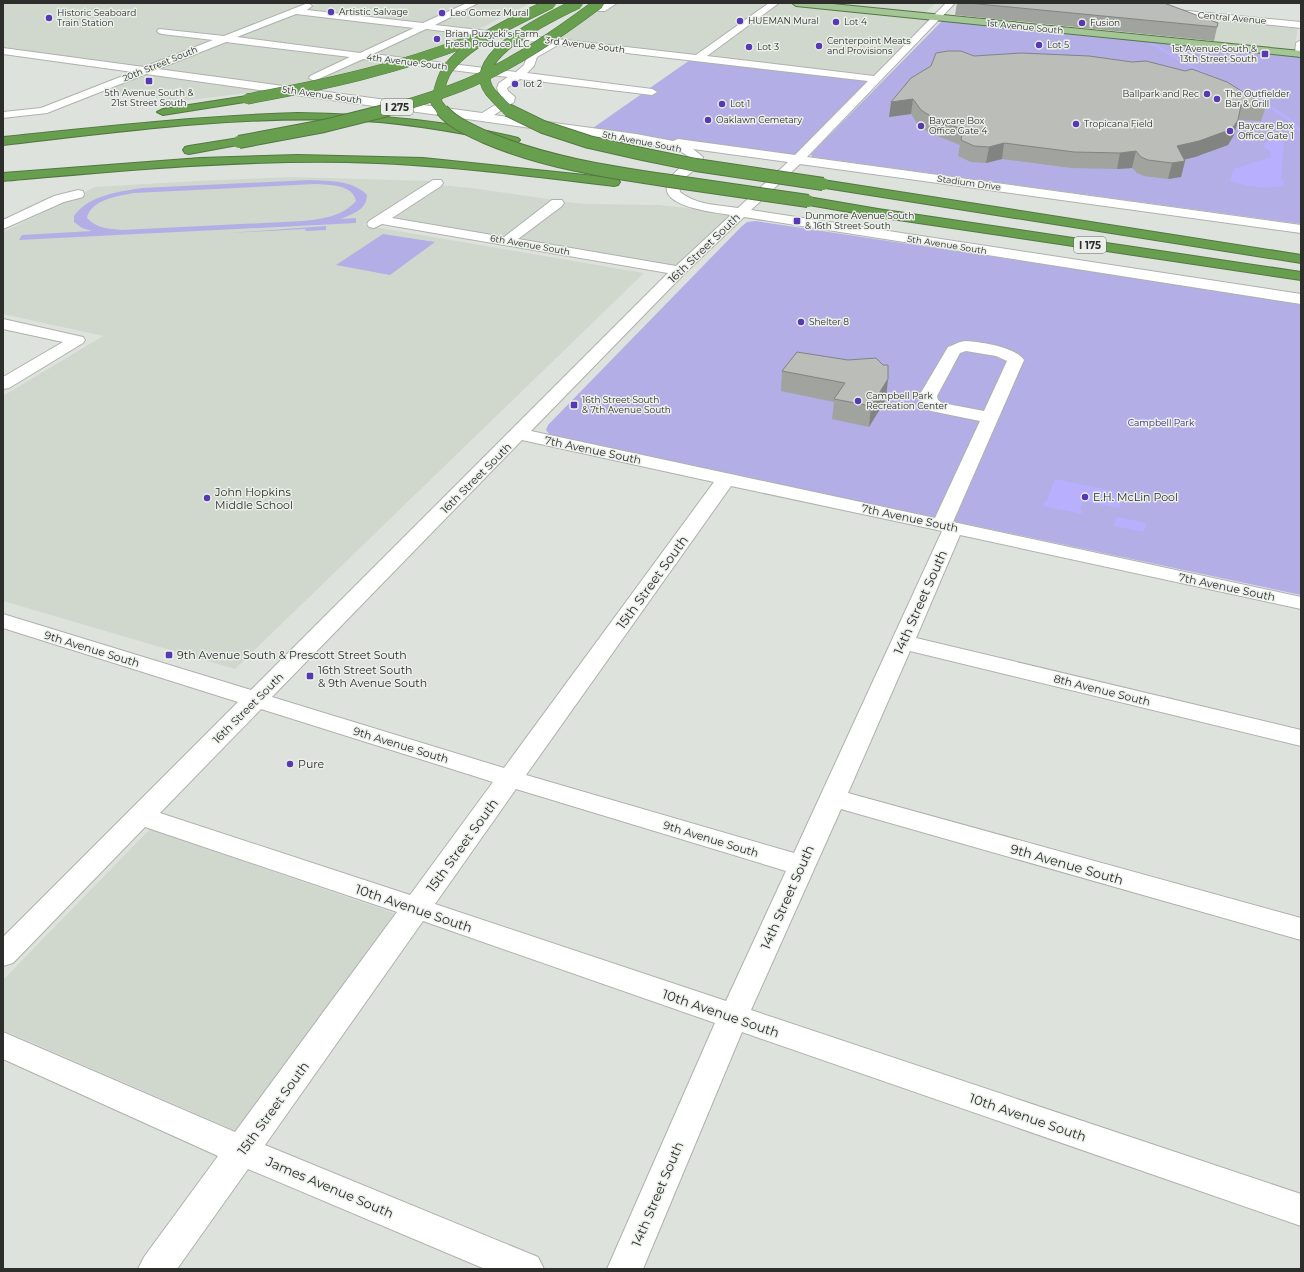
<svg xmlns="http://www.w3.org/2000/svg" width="1304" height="1272" font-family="Montserrat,sans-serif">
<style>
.built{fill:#d0d8cd}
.green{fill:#b3aee6;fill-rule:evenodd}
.water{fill:#b8b0fe}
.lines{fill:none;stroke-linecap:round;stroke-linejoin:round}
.stream-far1{stroke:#b8b0fe;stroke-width:2.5}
.stream{stroke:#b8b0fe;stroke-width:3}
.minor-casing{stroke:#aeb1ad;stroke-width:2}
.major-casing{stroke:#537742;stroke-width:2}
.highway-casing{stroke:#537742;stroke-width:2}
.minor{fill:#fff;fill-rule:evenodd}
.major{fill:#a4c595;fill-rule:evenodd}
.highway{fill:#689f4e;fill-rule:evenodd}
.highway-bridge-far1-casing{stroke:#537742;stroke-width:11;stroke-linecap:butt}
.highway-bridge-casing{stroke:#537742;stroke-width:14;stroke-linecap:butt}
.highway-bridge-far1{stroke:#689f4e;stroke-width:10}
.highway-bridge{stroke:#689f4e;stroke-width:12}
.wall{fill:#a0a39e}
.shaded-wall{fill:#828481}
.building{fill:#babdb8;stroke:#828481}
.poi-dot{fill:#5739b1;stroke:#ebefea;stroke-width:1.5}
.labels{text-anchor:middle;stroke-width:3;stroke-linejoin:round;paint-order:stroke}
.far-poi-label{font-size:9px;fill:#2d2e2c;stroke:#ebefea;text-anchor:start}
.far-street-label{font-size:9px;fill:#2d2e2c;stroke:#ebefea}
.far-park-label{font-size:9px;fill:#3d2780;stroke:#ebefea}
.shield{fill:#ebefea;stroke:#666865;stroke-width:1}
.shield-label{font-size:10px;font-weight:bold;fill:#2d2e2c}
.street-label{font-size:11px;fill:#2d2e2c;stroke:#ebefea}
.poi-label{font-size:11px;fill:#2d2e2c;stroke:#ebefea;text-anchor:start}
.near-street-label{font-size:13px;fill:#2d2e2c;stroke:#ebefea}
</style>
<rect width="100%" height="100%" fill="#dee2dd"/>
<!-- built -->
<path class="built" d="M3 3H311L223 37 162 29 157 31 218 39 145 69 3 49Z
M319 3H470L423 25 300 10Z
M478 3H531L475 31 430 26Z
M617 3H771L696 56 557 40 598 10H604Z
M779 3H785L932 18 874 77 704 57Z
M809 3H936L924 14Z
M295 13 418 27 361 54 230 38Z
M1162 14 1298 27 1294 52 1198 42 1201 29Z
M425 28 470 33 445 45 402 59 368 55Z
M225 40 355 57 308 78 315 80 363 57 396 62 291 88 152 70Z
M146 72 273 90 182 101 100 90Z
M290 177 431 181 363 225 644 273 235 669 3 601V396L103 336 3 314V232L95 187 197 181Z
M440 185 472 188 555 200 505 238 388 219Z
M565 202 588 204 659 205 698 209 731 215 676 267 516 240Z
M150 829 399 915 241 1133 3 1030V980Z"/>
<!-- green -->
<path class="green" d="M943 21 1301 56V224L812 157 811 154 941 22Z
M690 60 871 79 795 156 590 130 643 93 655 94 658 91 647 90Z
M310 180C329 181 353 180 367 195 366 211 353 213 341 219L356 218V223L19 240 22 235 92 231 82 228 74 222V216C89 195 118 192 142 188ZM315 184C328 185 353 184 356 201 343 216 322 219 303 221L122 230C109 229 96 228 87 218 91 199 119 196 134 193Z
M756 221 1301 303V595L551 436 546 430 548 425 741 227 747 222Z
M326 226V230L306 231 305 229 230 233Z
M383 234 435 242 390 275 336 265Z"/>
<!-- water -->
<path class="water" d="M1269 139 1284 142 1281 179 1284 183 1283 186C1265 190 1247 186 1230 181L1234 169 1271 157V152L1264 147V145Z
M1055 479 1123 493 1119 508 1083 501 1080 510 1083 511 1082 514 1042 506 1044 502 1046 503Z
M1117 517 1146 523 1144 532 1114 526Z"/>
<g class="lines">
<!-- stream-far1 -->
<path class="stream-far1" d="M1151 43 1199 71 1254 96 1277 111"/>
<!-- stream -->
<path class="stream" d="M1275 110 1286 117 1301 131"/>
<defs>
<path id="minor" d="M308 3 312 6 307 10 423 23 467 3H478L435 25 696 55 769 3H779L707 56 874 76 946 3H955L807 157 1301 225V233L800 164 751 210 1301 294V304L744 217 684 274 531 431 935 518 980 421 931 411 924 407 919 396 948 347C954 345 960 341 966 341 982 342 1015 347 1024 360L953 522 1301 597V609L960 535 916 638 1301 730V746L910 651 848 793 1301 918V940L841 809 751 1010 1301 1194V1226L742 1032 643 1269H607L715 1023 423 921 265 1145 538 1257 544 1269H485L248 1169 177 1269H138L144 1257 218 1156 3 1059V1032L235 1132 397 912 145 827 13 963 3 966V937L238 702 3 628V614L251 690 668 273 382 224 374 228 369 227 367 224 369 221 433 180H441L443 183 441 186 392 218 504 237 552 200H562L564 203 562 206 518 239 676 266 731 215C696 210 632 201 690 160L691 158 680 151 667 147 146 74 47 113 3 118V112L41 108 133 72 3 54V48L144 67 213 40 162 34 159 33 157 31 159 29 224 36ZM296 14 414 28 360 53 237 37ZM426 29 547 43 528 54 524 65 516 72 373 54ZM226 42 350 57 310 76 309 78 314 81 363 59 508 77 499 83 497 88 499 94 505 99 482 113 158 69ZM558 45 868 81 795 155 678 139 673 141 636 134 494 115 514 102 515 97 508 91 507 88 520 79 652 95 657 92 652 89 527 73 534 66 537 57ZM693 149 788 162 738 208C718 205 696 205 680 192L679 185C685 174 701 169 703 157ZM966 351 996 356 1007 361 984 411 942 403 938 400 937 396 960 353ZM522 440 714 482 504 768 272 697ZM731 486 942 531 794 853 526 775ZM261 709 493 782 410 895 160 813ZM516 789 786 871 726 1001 435 904Z
M606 3H617L605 11H599L597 9Z
M1167 9 1301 22V28L1164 14 1162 12Z
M1301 40V57H1300L1295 54 1296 43Z
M78 190 83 191 84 194 83 197 64 202 3 229V220L54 196Z
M3 319 83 337 85 340 83 343 9 388 3 389V377L63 342 3 329Z"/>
<path id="major" d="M792 3H823L1301 51V57L796 6Z"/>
<path id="highway" d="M247 96 251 97 252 99 251 101 163 115 157 112 163 109Z
M298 113C372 114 446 120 518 138L520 140 518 142 514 144C459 132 403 122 347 120 232 116 117 132 3 145V137C101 127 199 116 298 113Z
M239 138 243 140 245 142 243 144 189 154 185 153 183 150 185 147 189 146Z
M298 155 423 158 614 178 618 179 620 182 618 185 614 186C525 175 437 164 347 162 232 160 117 171 3 181V173L200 158Z
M823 180 1301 255V263L819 187 817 184 819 181Z
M808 197 878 209 1301 272V280L878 217 803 204 802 201 803 198Z"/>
</defs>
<!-- minor casing -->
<use href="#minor" class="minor-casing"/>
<!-- major casing -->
<use href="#major" class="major-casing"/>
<!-- highway casing -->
<use href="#highway" class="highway-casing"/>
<!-- minor -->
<use href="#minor" class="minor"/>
<!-- major -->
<use href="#major" class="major"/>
<!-- highway -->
<use href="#highway" class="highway"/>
<defs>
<path id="highway-bridge-far1" d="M247 99C323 85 398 69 471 40
M384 111C413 103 443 94 471 82 517 62 559 33 599 3
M443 111 436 102C439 91 441 79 447 70 467 41 520 19 551 3
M510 111C504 108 499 101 494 96 455 59 553 16 578 3"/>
<path id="highway-bridge" d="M442 110C453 123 470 130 485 137 543 162 608 172 670 181 716 188 762 194 808 201
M508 110 543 127 589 142 642 154 696 165 823 184
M239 142 324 126 388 110"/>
</defs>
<!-- highway-bridge-far1 casing -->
<use href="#highway-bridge-far1" class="highway-bridge-far1-casing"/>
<!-- highway-bridge casing -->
<use href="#highway-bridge" class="highway-bridge-casing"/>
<!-- highway-bridge-far1 -->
<use href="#highway-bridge-far1" class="highway-bridge-far1"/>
<!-- highway-bridge -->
<use href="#highway-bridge" class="highway-bridge"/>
</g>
<!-- wall -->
<path class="wall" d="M957 3H1158L1218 23 1214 41 955 15Z
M974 56 1266 106 1261 121 1238 120 1234 135 1228 145 1195 157 1184 160 1185 161 1181 177 1168 179 1144 176 1137 173 1132 168 1117 169 1071 168 1002 159 986 163 971 162 958 156 960 145 930 133 919 126 911 114 889 117Z
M797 352 886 399 869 427 832 419 834 402 781 391 782 371Z"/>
<!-- shaded-wall -->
<path class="shaded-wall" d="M3 11 4 17V24H3Z
M913 99 911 114 889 117 891 102Z
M1238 120 1234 135 1228 145 1195 157 1174 162 1177 146Z
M1004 143 1002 159 986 163 989 147Z
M1136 151 1132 168 1117 169 1120 153Z
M1185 161 1181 177 1168 179 1172 163Z
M888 379 886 399 869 427 871 406Z"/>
<!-- building -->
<path class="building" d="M968 3H1164L1218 23 1217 27Z
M948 51H961L974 56 1021 53 1089 56 1132 62 1146 61 1185 71 1192 69 1227 82 1266 106 1241 105 1238 120 1232 129 1199 141 1177 146 1185 161 1172 163 1148 160 1141 157 1136 151 1120 153 1074 152 1004 143 989 147 974 146 961 140 963 130 932 117 921 110 913 99 891 102 911 78 931 66 936 53Z
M797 352 848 360 876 358 883 365H888V379L871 406 834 399 845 383 782 371Z"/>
<!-- markers -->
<g class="poi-dot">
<circle cx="331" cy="12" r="4"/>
<circle cx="442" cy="13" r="4"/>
<circle cx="49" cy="18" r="4"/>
<circle cx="740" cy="21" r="4"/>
<circle cx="836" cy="22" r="4"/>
<circle cx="1082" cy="23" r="4"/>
<circle cx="437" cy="39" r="4"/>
<circle cx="1039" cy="45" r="4"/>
<circle cx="819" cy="46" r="4"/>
<circle cx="749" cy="47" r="4"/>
<rect x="1261" y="50" width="8" height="8" rx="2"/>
<rect x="145" y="77" width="8" height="8" rx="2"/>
<circle cx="515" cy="84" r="4"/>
<circle cx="1207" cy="94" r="4"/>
<circle cx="1217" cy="99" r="4"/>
<circle cx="722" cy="104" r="4"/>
<circle cx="708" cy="120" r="4"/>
<circle cx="1076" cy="124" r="4"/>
<circle cx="921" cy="126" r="4"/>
<circle cx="1230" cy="131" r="4"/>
<rect x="793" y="217" width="8" height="8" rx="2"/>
<circle cx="801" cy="322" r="4"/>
<circle cx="858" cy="401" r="4"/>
<rect x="570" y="401" width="8" height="8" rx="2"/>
<circle cx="1085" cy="497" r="4"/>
<circle cx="207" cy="498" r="4"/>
<rect x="165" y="651" width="8" height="8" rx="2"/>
<rect x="306" y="672" width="8" height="8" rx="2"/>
<circle cx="290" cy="764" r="4"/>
</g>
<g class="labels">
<!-- far-poi labels -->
<g class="far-poi-label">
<text x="339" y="15">Artistic Salvage</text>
<text x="57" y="16">Historic Seaboard<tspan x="57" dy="10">Train Station</tspan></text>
<text x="450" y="16">Leo Gomez Mural</text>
<text x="748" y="24">HUEMAN Mural</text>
<text x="844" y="25">Lot 4</text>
<text x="1090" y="26">Fusion</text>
<text x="445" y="37">Brian Puzycki's Farm<tspan x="445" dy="10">Fresh Produce LLC</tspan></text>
<text x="827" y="44">Centerpoint Meats<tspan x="827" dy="10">and Provisions</tspan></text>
<text x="1047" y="48">Lot 5</text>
<text x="757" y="50">Lot 3</text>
<text x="1257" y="52" text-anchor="end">1st Avenue South &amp;<tspan x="1257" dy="10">13th Street South</tspan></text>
<text x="523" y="87">lot 2</text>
<text x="149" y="96" text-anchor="middle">5th Avenue South &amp;<tspan x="149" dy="10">21st Street South</tspan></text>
<text x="1199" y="97" text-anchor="end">Ballpark and Rec</text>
<text x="1225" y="97">The Outfielder<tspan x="1225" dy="10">Bar &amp; Grill</tspan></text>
<text x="730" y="107">Lot 1</text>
<text x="716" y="123">Oaklawn Cemetary</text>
<text x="929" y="124">Baycare Box<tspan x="929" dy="10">Office Gate 4</tspan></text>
<text x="1084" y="127">Tropicana Field</text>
<text x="1238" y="129">Baycare Box<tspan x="1238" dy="10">Office Gate 1</tspan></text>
<text x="805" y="219">Dunmore Avenue South<tspan x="805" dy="10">&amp; 16th Street South</tspan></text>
<text x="809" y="325">Shelter 8</text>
<text x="866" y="399">Campbell Park<tspan x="866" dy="10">Recreation Center</tspan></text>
<text x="582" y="403">16th Street South<tspan x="582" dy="10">&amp; 7th Avenue South</tspan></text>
</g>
<!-- far-street labels -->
<g class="far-street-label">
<text transform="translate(1232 18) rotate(5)" y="3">Central Avenue</text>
<text transform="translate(1025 27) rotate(6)" y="3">1st Avenue South</text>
<text transform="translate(585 45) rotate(7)" y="3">3rd Avenue South</text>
<text transform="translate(407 62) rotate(7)" y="3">4th Avenue South</text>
<text transform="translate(160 64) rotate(-22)" y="3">20th Street South</text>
<text transform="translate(322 95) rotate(8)" y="3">5th Avenue South</text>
<text transform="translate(642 142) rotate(11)" y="3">5th Avenue South</text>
<text transform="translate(969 183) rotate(8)" y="3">Stadium Drive</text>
<text transform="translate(530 245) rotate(10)" y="3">6th Avenue South</text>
<text transform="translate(947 245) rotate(9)" y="3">5th Avenue South</text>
</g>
<!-- far-park labels -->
<g class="far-park-label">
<text x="1161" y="426">Campbell Park</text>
</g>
<!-- shield labels -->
<g class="shield">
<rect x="381" y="99" width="32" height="16" rx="3"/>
<rect x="1074" y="237" width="32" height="16" rx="3"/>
</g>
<g class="shield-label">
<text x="397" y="111">I 275</text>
<text x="1090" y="249">I 175</text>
</g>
<!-- street labels -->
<g class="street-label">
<text transform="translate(704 248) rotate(-44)" y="4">16th Street South</text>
<text transform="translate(593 450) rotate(12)" y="4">7th Avenue South</text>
<text transform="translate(476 478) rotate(-45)" y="4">16th Street South</text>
<text transform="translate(910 518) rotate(12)" y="4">7th Avenue South</text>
<text transform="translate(1227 587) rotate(12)" y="4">7th Avenue South</text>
<text transform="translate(92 649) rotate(17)" y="4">9th Avenue South</text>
<text transform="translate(1102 690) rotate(14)" y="4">8th Avenue South</text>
<text transform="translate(248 708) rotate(-45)" y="4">16th Street South</text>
<text transform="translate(401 745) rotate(17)" y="4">9th Avenue South</text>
<text transform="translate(711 839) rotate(17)" y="4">9th Avenue South</text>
</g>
<!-- poi labels -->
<g class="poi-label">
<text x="215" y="496">John Hopkins<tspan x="215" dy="13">Middle School</tspan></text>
<text x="1093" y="501">E.H. McLin Pool</text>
<text x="177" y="659">9th Avenue South &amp; Prescott Street South</text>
<text x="318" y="674">16th Street South<tspan x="318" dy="13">&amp; 9th Avenue South</tspan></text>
<text x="298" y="768">Pure</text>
</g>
<!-- near-street labels -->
<g class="near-street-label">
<text transform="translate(652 582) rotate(-54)" y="5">15th Street South</text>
<text transform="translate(920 602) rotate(-66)" y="5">14th Street South</text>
<text transform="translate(462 845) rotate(-54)" y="5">15th Street South</text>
<text transform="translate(1067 864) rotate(16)" y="5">9th Avenue South</text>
<text transform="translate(787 897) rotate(-66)" y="5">14th Street South</text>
<text transform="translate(414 908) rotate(19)" y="5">10th Avenue South</text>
<text transform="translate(721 1013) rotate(19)" y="5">10th Avenue South</text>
<text transform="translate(273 1108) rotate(-54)" y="5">15th Street South</text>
<text transform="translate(1028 1117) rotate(19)" y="5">10th Avenue South</text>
<text transform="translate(330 1187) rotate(23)" y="5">James Avenue South</text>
<text transform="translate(657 1194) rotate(-67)" y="5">14th Street South</text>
</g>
</g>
<!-- border -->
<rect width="1304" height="1272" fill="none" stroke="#2d2e2c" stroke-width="8"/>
</svg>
